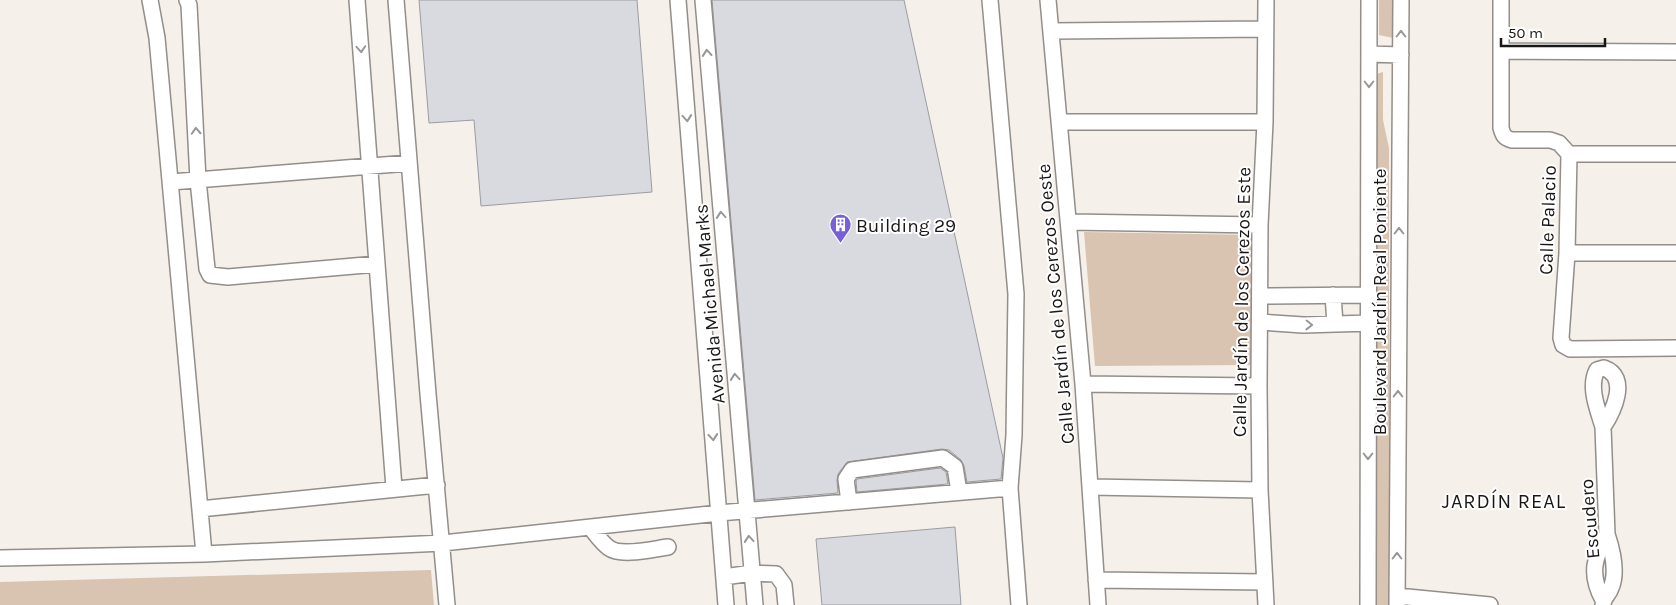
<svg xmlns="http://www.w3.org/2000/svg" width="1676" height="605" font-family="Karla,sans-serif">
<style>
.green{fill:#d8c4b0}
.building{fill:#d9d9e0;stroke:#9b9ba2}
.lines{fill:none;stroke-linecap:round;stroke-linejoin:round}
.minor-casing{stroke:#938e89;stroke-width:18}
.minor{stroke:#fff;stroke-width:15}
.oneway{stroke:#989796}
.labels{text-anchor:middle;stroke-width:4;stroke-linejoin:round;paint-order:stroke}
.street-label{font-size:19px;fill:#191715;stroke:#fff}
.poi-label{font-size:19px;fill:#191715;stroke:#fff;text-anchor:start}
.neighbourhood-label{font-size:20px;letter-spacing:1px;fill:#191715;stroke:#fff}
</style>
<rect width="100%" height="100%" fill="#f6f0eb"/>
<!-- green -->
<path class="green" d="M1379 0H1393V38L1379 35Z
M1383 72V120L1389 148V605H1373V75Z
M1084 232 1252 235V365L1095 366Z
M431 570 434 605H0V582Z"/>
<!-- building -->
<path class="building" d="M419 0H637L652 192 481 206 474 120 429 123Z
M712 0H904L1003 458 1001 479 967 482 964 466 961 460 949 450 942 449 847 462 838 474 837 480 838 493 755 500Z
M940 468 946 472 948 484 857 492 856 481 857 479Z
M955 527 961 605H822L816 539Z"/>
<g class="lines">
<defs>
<path id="minor" d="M150 0 157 38 204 554
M187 0 189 5 198 180 207 269 210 275 228 277 377 264
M357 0 394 488
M396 0 428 394 447 605
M678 0 726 605
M703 0 755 605
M1048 0 1083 384 1098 605
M1266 0 1265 122 1260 225 1259 386 1260 490 1266 605
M1501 0V128C1503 135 1504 138 1512 140H1550L1559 143 1569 154 1567 253 1561 338 1563 345 1570 349 1676 348
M1052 31 1266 29
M1501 51 1676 52
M1369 54 1401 55
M1059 122H1265
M1569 154H1676
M171 182 409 163
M1069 222 1260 225
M1567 253H1676
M1333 295 1335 324
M1260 296 1368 295
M1260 322 1303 325 1369 323
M1604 368C1630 377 1613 412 1603 427 1598 410 1588 387 1597 370Z
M1083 384 1259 386
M1090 487 1260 490
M1010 488 1019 605
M849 502 846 479 852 470 943 458 955 467 959 492
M200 509 437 485
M590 527C596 534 601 542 609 548 621 557 653 549 668 547
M0 558 204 554 443 543 719 513 1010 488 1014 435 1016 294 990 0
M724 577 752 573 776 574 784 585 786 605
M1096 580 1265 582
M1397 596 1490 605
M1603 600C1589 574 1594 558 1607 534
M1368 605 1369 0
M1397 605 1401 0
M1603 605C1603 597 1609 595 1611 588 1618 572 1612 549 1607 534L1603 427"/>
</defs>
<!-- minor casing -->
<use href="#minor" class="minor-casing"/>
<!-- minor -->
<use href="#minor" class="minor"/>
</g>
<!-- one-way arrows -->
<defs><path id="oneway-chevron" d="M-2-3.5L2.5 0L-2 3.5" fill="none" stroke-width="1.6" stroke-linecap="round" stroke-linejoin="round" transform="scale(1.25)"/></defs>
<g class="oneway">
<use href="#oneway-chevron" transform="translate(1401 34) rotate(-90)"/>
<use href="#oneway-chevron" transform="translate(361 49) rotate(86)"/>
<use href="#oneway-chevron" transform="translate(707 53) rotate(-95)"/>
<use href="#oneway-chevron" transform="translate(1369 84) rotate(90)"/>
<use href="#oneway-chevron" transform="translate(687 118) rotate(85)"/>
<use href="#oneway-chevron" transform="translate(196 131) rotate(-93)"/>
<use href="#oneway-chevron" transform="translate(721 215) rotate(-95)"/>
<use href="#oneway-chevron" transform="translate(1399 231) rotate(-90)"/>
<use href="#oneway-chevron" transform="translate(1309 325) rotate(1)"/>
<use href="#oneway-chevron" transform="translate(735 377) rotate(-95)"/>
<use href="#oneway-chevron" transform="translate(1398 394) rotate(-90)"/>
<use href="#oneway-chevron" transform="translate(713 437) rotate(85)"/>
<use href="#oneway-chevron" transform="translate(1368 456) rotate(90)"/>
<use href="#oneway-chevron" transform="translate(749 539) rotate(-95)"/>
<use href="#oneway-chevron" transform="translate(1397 556) rotate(-90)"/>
</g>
<!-- icons -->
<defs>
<symbol id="building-pin" viewBox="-11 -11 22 30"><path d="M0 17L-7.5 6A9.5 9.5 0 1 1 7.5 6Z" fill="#785ed9" stroke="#fff"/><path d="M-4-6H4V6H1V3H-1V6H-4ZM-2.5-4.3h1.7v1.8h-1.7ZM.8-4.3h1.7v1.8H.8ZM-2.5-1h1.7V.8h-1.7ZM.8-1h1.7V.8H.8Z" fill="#fff"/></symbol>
</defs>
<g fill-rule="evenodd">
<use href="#building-pin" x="828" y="212" width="25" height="34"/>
</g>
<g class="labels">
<!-- street labels -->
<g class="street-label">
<text transform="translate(1547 220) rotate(-88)" y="7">Calle Palacio</text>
<text transform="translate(1241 302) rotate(-89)" y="7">Calle Jardín de los Cerezos Este</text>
<text transform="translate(1379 302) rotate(-90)" y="7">Boulevard Jardín Real Poniente</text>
<text transform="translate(709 304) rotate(-95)" y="7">Avenida Michael Marks</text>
<text transform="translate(1055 304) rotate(-95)" y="7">Calle Jardín de los Cerezos Oeste</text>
<text transform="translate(1589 519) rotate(-95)" y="7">Escudero</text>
</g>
<!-- poi labels -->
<g class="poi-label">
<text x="856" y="232">Building 29</text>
</g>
<!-- neighbourhood labels -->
<g class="neighbourhood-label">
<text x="1504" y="508">JARDÍN REAL</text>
</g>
</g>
<!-- scale -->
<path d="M1501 38v8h104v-8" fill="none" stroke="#191715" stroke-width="2.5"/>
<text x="1508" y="38" font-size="15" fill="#191715" stroke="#ffffff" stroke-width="4" paint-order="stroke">50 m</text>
</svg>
